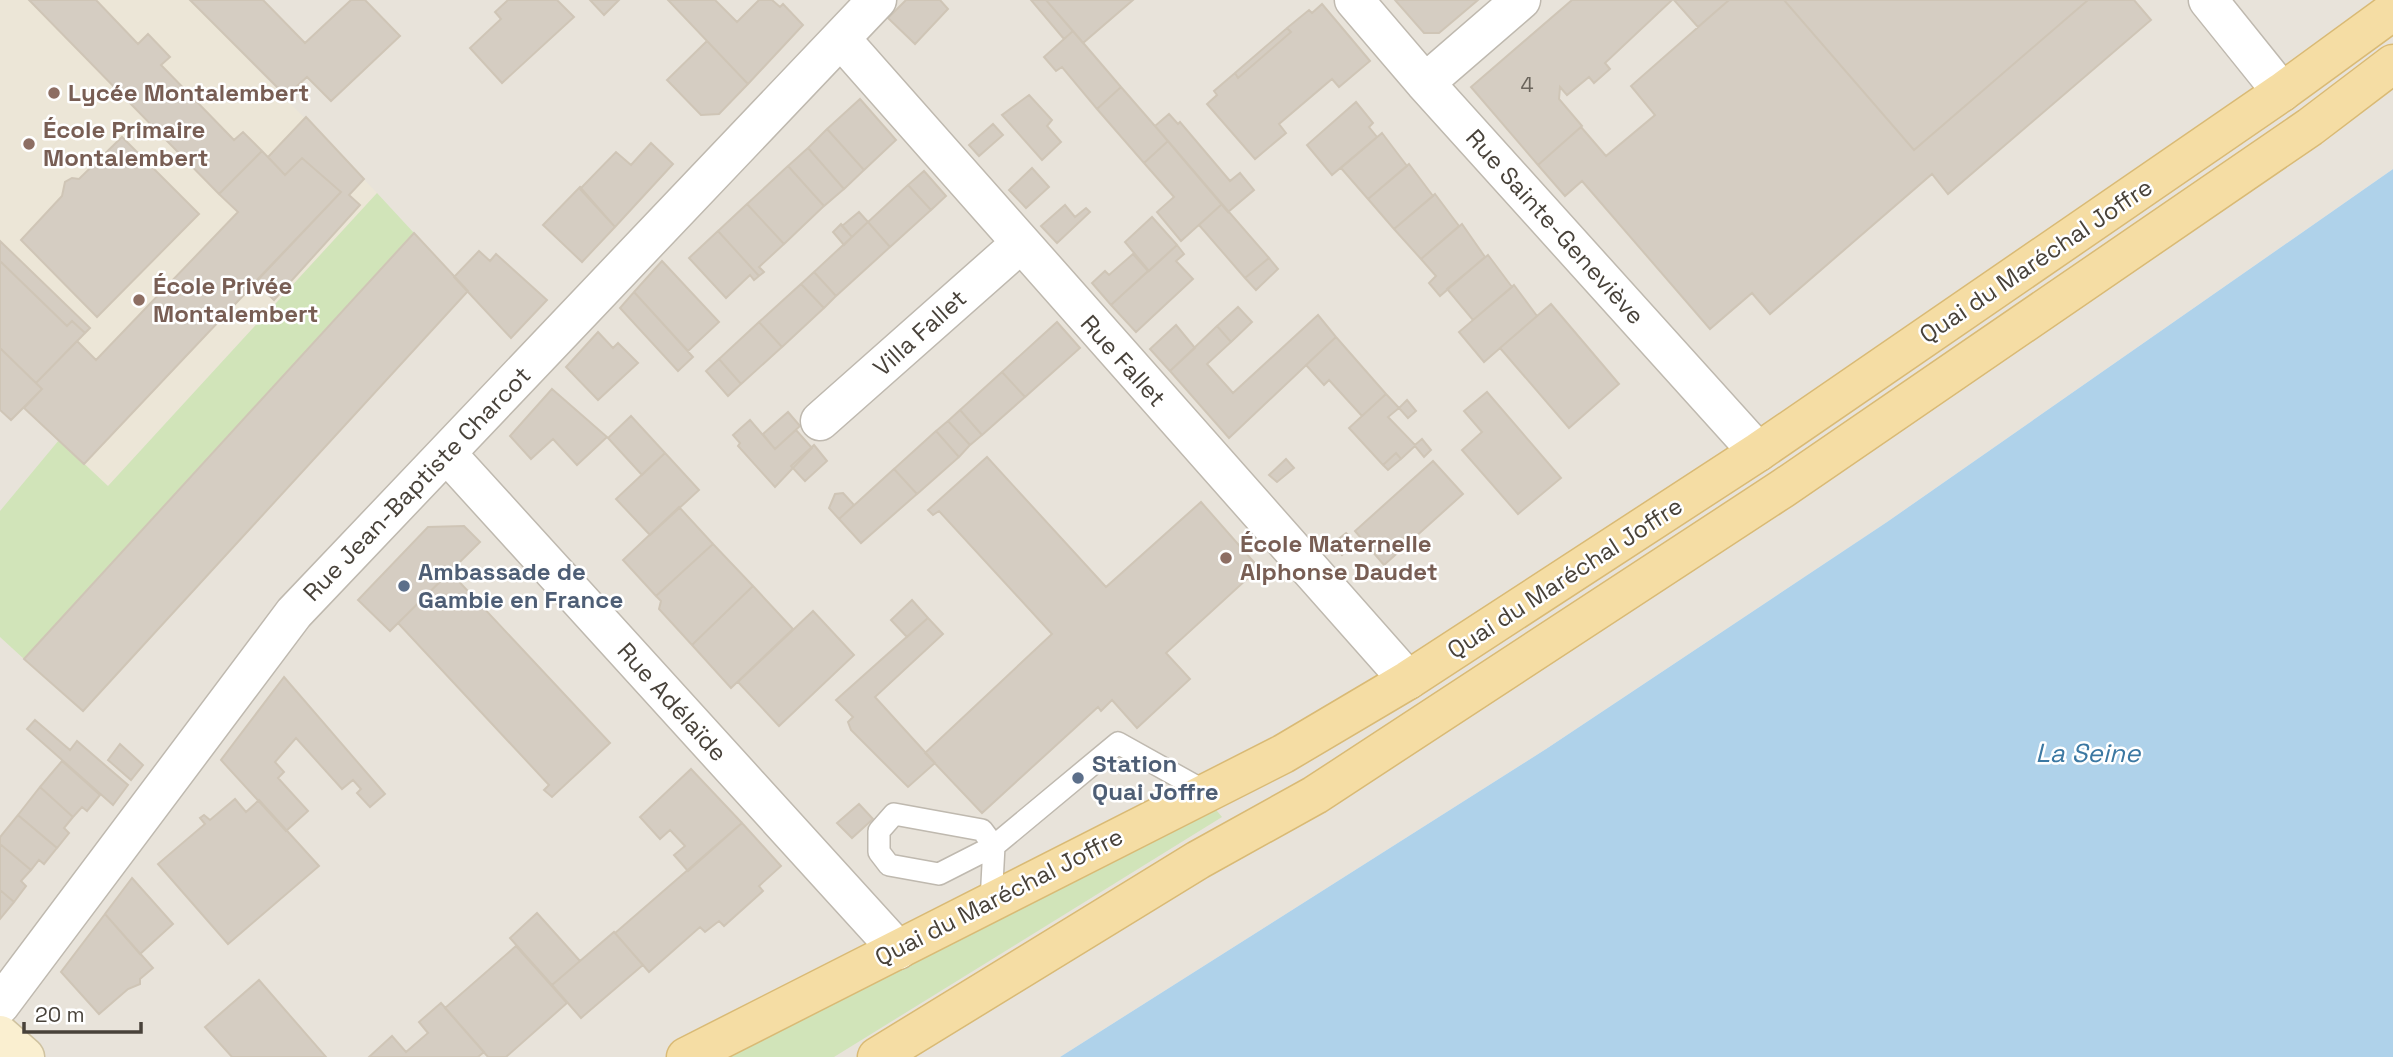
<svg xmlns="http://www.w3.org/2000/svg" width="2393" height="1057" font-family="'Space Grotesk',sans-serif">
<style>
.residential{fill:#e8e3da}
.education{fill:#ece6d7}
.green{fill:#d1e4b9}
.water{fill:#afd2ea}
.building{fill:#d5cdc2;stroke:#cfc5b6;stroke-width:2}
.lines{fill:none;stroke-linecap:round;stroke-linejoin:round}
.service-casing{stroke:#bfb9af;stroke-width:24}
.minor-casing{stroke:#bfb9af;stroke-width:41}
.secondary-casing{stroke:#cfc2a0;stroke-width:41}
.primary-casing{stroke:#d9ba75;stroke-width:41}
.service{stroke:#fff;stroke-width:21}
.minor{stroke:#fff;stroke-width:38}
.secondary{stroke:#faefd0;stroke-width:38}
.primary{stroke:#f5dda4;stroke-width:38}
.education-dot{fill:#8d6e63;stroke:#fff;stroke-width:2.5}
.service-dot{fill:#5c6f8a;stroke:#fff;stroke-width:2.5}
.labels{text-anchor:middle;stroke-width:5;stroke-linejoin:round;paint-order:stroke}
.number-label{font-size:21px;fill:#6b655c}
.education-label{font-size:24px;font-weight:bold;fill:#785e54;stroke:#fff;text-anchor:start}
.street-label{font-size:24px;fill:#48423a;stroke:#fff}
.service-label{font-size:24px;font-weight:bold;fill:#4e5e75;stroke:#fff;text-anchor:start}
.water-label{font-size:26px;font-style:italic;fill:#3b78a2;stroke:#fff}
</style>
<rect width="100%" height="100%" fill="#f4f2ec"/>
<!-- residential -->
<path class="residential" d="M0 0H2393V169L1887 522 1546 749 1060 1057H0Z"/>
<!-- education -->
<path class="education" d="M0 0H190L377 193 108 486 24 408 11 420 0 410Z"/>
<!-- green -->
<path class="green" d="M377 193 414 233 24 659 0 637V511L59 440 108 486Z
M1212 805 1222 817 834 1057H727Z"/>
<!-- water -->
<path class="water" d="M2393 169V1057H1060L1546 749 1887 522Z"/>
<!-- building -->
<path class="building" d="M29 0H96L138 44 148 34 170 57 161 65 234 140 243 132 262 151 219 194Z
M190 0H263L305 43 351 0H365L400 36 331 101 307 77 286 96Z
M508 0H557L574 17 502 83 470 48 501 19 495 12Z
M590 0H619L604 15Z
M668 0H715L737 22 759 0H772L780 7 783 4 803 25 748 84Z
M906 0H940L948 9 915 44 888 18Z
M1031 0H1046L1073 31 1064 39Z
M1046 0H1133L1083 43Z
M1395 0H1478L1439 33H1424Z
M1572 0H1672L1605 63 1610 69 1594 83 1589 77 1567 95 1560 87 1559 99 1582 126 1538 165 1471 87Z
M1674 0H1729L1698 27Z
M1729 0H1784L1914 150 2088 0H2134L2151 20 1948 194 1932 174 1770 314 1752 293 1710 329 1582 181 1565 196 1538 165 1581 127 1606 156 1655 115 1631 86Z
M1784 0H2088L1914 150Z
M1322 4 1370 61 1339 87 1332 79 1279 124 1286 133 1255 159 1207 104 1217 95 1214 91 1235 73 1238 78 1291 32 1287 28 1309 10 1312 13Z
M1287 28 1291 32 1238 78 1235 73Z
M1073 31 1121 87 1097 109 1062 67 1056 71 1044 57Z
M707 41 748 84 719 114 701 115 667 80Z
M1121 87 1168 141 1144 163 1097 109Z
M1029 95 1052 120 1047 126 1061 142 1042 160 1002 115Z
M860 99 896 140 864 170 827 129Z
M1356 102 1373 123 1369 127 1377 137 1332 175 1307 145Z
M1169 114 1178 124 1180 122 1230 181 1240 173 1254 190 1228 212 1155 126Z
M306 117 364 179 349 195 360 205 274 300 255 282 341 192 302 158 285 175 268 157Z
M993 124 1003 135 979 156 969 145Z
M827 129 864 170 844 189 808 148Z
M1382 133 1407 166 1368 199 1341 168Z
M122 137 199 214 97 317 21 240 62 196 65 182 72 178 79 179Z
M1168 141 1222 204 1181 241 1157 212 1174 197 1144 163Z
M651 143 673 164 615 227 580 189 616 152 631 165Z
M808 148 844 189 824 206 788 166Z
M262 151 285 175 302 158 341 192 84 464 24 408 42 389 36 383 77 341 96 360 238 212 219 194Z
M1409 164 1433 196 1394 229 1368 199Z
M788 166 824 206 784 244 747 204Z
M1032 168 1049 187 1026 208 1009 190Z
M924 171 946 196 931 210 908 185Z
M908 185 931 210 890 247 868 222Z
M580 187 615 227 582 262 543 225Z
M1435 194 1459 226 1421 259 1394 229Z
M747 204 784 244 759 267 764 272 759 276 718 231Z
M1222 204 1269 258 1245 278 1199 225Z
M1065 205 1075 217 1086 208 1090 212 1057 243 1041 226Z
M859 212 868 222 852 237 842 226Z
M1152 217 1177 245 1149 271 1125 242Z
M868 222 890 247 836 296 814 272Z
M841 224 852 237 844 245 833 232Z
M1462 224 1485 257 1440 296 1429 283 1436 276 1421 259Z
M718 231 759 276 754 280 750 275 726 298 689 258Z
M414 233 468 291 83 711 24 659Z
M0 241 90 328 85 333 72 321 67 326 0 261Z
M1177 245 1184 254 1176 261 1193 279 1136 332 1111 305Z
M479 251 490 261 496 254 547 300 511 338 454 277Z
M1133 254 1148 271 1111 305 1092 283 1105 271 1109 275Z
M1488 255 1512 287 1473 320 1447 289Z
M1269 258 1278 269 1256 290 1245 278Z
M0 261 67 326 72 321 85 333 36 383 0 348Z
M662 261 719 322 688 351 634 292Z
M814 272 836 296 824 308 801 284Z
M801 284 824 308 782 347 759 322Z
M1514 285 1537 316 1484 362 1459 332Z
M634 292 693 357 678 371 620 308Z
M1551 304 1619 384 1569 428 1500 348Z
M1238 307 1252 322 1231 342 1217 326Z
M1318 315 1336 337 1229 438 1170 371 1217 326 1231 342 1207 364 1233 393Z
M759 322 782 347 741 384 719 359Z
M1057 322 1080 348 1025 397 1002 372Z
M1176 325 1195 348 1170 371 1150 349Z
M598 332 613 348 618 343 638 363 598 400 566 367Z
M1336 337 1386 394 1362 416 1329 380 1324 385 1306 365Z
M0 348 42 389 11 420 0 410Z
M719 359 741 384 728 396 706 371Z
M1002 372 1025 397 982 435 960 410Z
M552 389 607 437 577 465 553 439 531 459 510 436Z
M1487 392 1561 478 1518 514 1462 450 1482 432 1464 411Z
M1386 394 1399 408 1388 417 1415 445 1422 439 1431 450 1424 457 1415 446 1401 459 1396 453 1383 465 1349 428Z
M1407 400 1416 411 1408 418 1399 408Z
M960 410 982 435 970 445 948 421Z
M788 412 800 426 775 449 763 434Z
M631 416 665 453 642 475 608 438Z
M750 420 775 449 796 430 812 448 775 487 738 446 740 443 733 435Z
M948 421 970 445 959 457 936 431Z
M936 431 959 457 917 494 894 469Z
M814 445 827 461 805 481 791 466Z
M665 453 699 490 650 535 616 499Z
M1396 453 1401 459 1388 470 1383 465Z
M987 457 1106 587 1201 502 1259 568 1166 653 1190 679 1137 728 1112 700 1101 711 1098 707 982 813 925 753 1052 634 939 511 933 515 928 510Z
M1286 459 1294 468 1277 482 1269 475Z
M1433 461 1463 494 1384 565 1355 531Z
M894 469 917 494 861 543 839 519Z
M843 493 854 505 839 519 829 508 835 494Z
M679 507 713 544 656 596 623 560Z
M464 526 480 542 390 631 358 600 428 527Z
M1346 533 1355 543 1342 555 1332 544Z
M713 544 753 586 692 645 659 609 661 601 656 596Z
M450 572 610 743 552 797 544 790 549 785 398 623Z
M753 586 793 629 731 688 692 645Z
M912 600 928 618 907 637 891 620Z
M813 611 854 655 779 726 738 682Z
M928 618 943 634 875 697 935 763 908 787 851 730 848 722 853 717 836 700Z
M284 677 385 794 370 807 357 793 361 789 353 780 342 789 296 738 275 762 284 772 278 778 308 811 286 831 221 760Z
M35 720 70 750 77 741 128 785 113 805 27 729Z
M120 744 143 765 131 780 108 760Z
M62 761 100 795 87 811 82 807 73 817 40 787Z
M691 769 742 823 688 871 674 855 685 846 670 830 660 839 640 817Z
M40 787 73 817 64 828 69 833 57 848 18 815Z
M235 799 246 812 259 800 319 866 228 944 158 864 205 824 200 818 204 815 210 820Z
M859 804 873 819 852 838 837 823Z
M18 815 57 848 44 864 39 860 31 870 0 844V837Z
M742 823 781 866 759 886 763 891 724 926 719 921 705 932 700 927 649 972 615 933Z
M0 844 31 870 21 881 26 886 14 902 0 890Z
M132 878 173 924 140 954 105 914Z
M0 890 14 902 0 919Z
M537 913 580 961 552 985 510 938Z
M105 914 153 968 140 979V984L128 989 99 1014 61 972Z
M614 932 643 965 581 1018 552 985Z
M516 946 567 1003 506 1057H488L445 1008Z
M259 980 326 1057H232L205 1027Z
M441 1003 484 1052 478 1057H369L392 1036 406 1052 428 1033 419 1022Z"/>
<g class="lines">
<defs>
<path id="service" d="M894 814 982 830 994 846 939 874 889 865 879 852V831Z
M991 902 994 846 1118 743 1206 792"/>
<path id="minor" d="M1354 0 1425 83 1758 452
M2208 0 2282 92
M841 39 1408 680
M1425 83 1521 0
M820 421 1020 244
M447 454 898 950
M0 1005 294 613 877 0"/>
<path id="secondary" d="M0 1035 25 1057"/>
<path id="primary" d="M686 1057 1283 754 1408 680 1758 452 2282 92 2393 11
M877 1057 1198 860 1315 795 1782 489 2310 127 2393 64"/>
</defs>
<!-- service casing -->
<use href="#service" class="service-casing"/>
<!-- minor casing -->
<use href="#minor" class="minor-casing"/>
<!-- secondary casing -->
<use href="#secondary" class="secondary-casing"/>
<!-- primary casing -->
<use href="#primary" class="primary-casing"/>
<!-- service -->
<use href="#service" class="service"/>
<!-- minor -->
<use href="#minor" class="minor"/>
<!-- secondary -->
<use href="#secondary" class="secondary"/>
<!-- primary -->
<use href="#primary" class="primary"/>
</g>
<!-- markers -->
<g class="education-dot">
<circle cx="54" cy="93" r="7"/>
<circle cx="29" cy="144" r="7"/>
<circle cx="139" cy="300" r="7"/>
<circle cx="1226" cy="558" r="7"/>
</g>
<g class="service-dot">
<circle cx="404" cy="586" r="7"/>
<circle cx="1078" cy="778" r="7"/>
</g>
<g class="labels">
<!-- number labels -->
<g class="number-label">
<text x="1527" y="92">4</text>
</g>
<!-- education labels -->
<g class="education-label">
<text x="68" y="101">Lycée Montalembert</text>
<text x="43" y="138">École Primaire<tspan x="43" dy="28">Montalembert</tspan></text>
<text x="153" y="294">École Privée<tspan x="153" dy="28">Montalembert</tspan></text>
<text x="1240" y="552">École Maternelle<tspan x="1240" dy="28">Alphonse Daudet</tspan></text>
</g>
<!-- street labels -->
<g class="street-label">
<text transform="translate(1555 227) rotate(48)" y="8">Rue Sainte-Geneviève</text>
<text transform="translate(2036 261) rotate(-34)" y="8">Quai du Maréchal Joffre</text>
<text transform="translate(920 333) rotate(-42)" y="8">Villa Fallet</text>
<text transform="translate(1123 361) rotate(48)" y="8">Rue Fallet</text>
<text transform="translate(417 484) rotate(-46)" y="8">Rue Jean-Baptiste Charcot</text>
<text transform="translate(1565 578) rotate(-33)" y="8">Quai du Maréchal Joffre</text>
<text transform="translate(672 702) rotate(48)" y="8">Rue Adélaïde</text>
<text transform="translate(999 897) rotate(-27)" y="8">Quai du Maréchal Joffre</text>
</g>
<!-- service labels -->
<g class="service-label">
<text x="418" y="580">Ambassade de<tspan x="418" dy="28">Gambie en France</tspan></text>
<text x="1092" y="772">Station<tspan x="1092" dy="28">Quai Joffre</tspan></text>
</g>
<!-- water labels -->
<g class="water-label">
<text x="2088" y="762">La Seine</text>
</g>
</g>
<!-- scale -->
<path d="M24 1022v10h117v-10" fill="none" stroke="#48423a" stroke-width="3.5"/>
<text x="35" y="1022" font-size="21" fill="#48423a" stroke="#ffffff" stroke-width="5" paint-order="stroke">20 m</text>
</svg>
